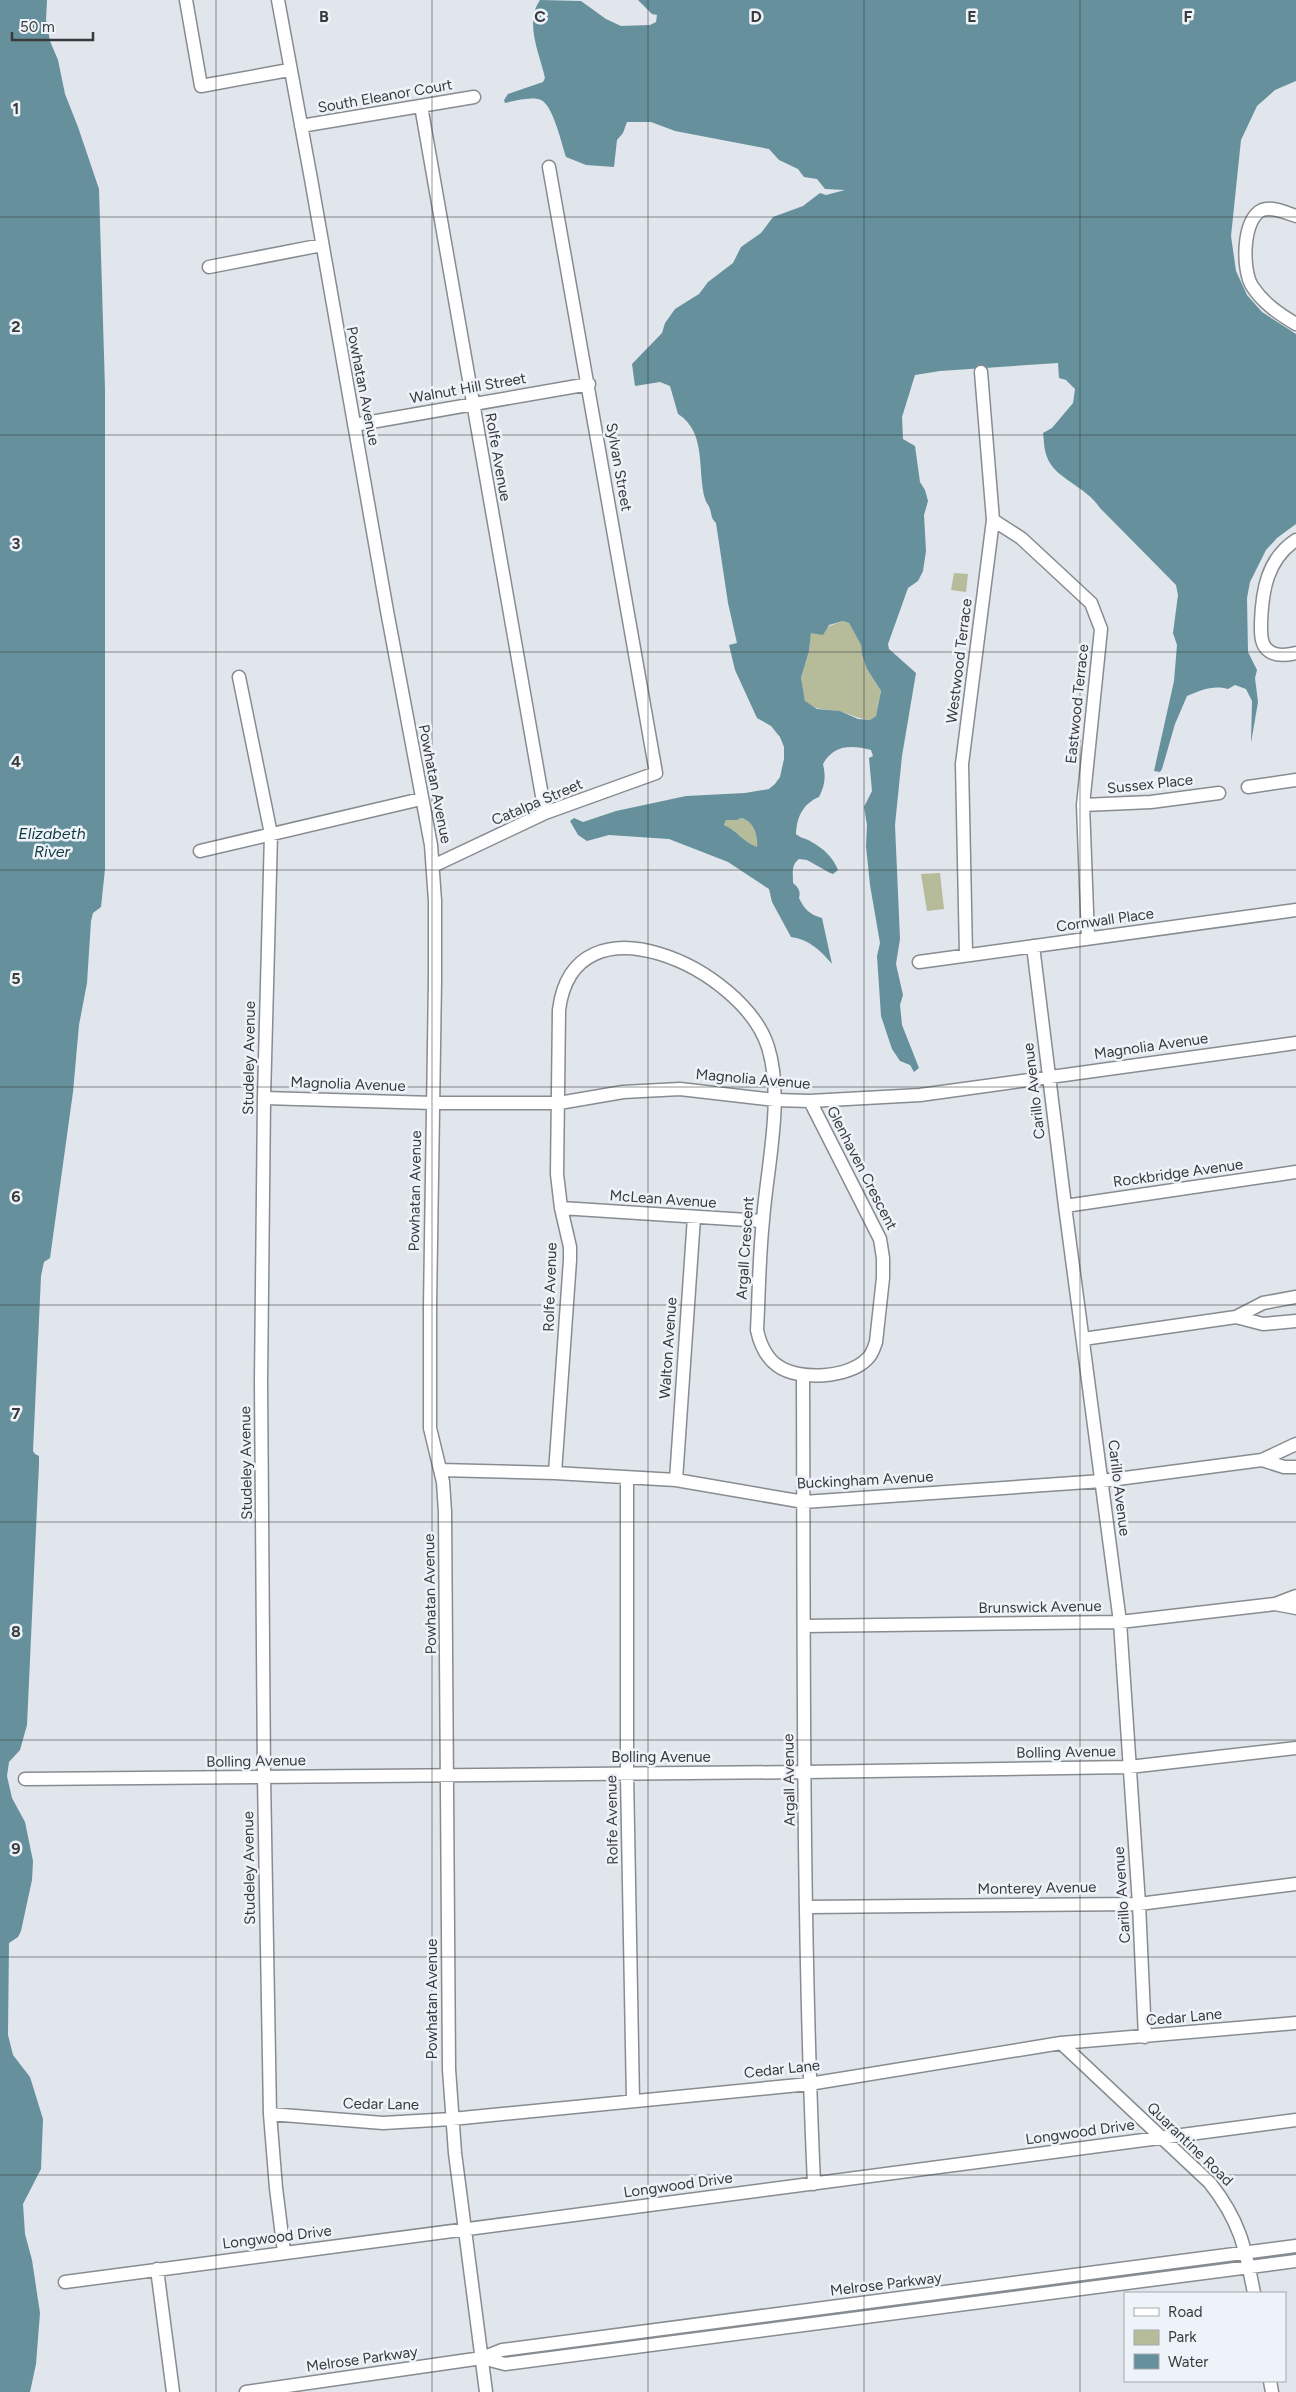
<svg xmlns="http://www.w3.org/2000/svg" width="1296" height="2392" font-family="Figtree,sans-serif">
<style>
.green{fill:#b6bb9a}
.water{fill:#66919c;fill-rule:evenodd}
.lines{fill:none;stroke-linecap:round;stroke-linejoin:round}
.minor-casing{stroke:#878c91;stroke-width:15}
.minor{stroke:#fff;stroke-width:12}
.grid{fill:none;stroke:#383a3c;stroke-width:1;stroke-opacity:0.55}
.labels{text-anchor:middle;stroke-width:5;stroke-linejoin:round;paint-order:stroke}
.street-label{font-size:15px;fill:#383a3c;stroke:#eef3f9}
.water-label{font-size:16px;font-style:italic;fill:#103a42;stroke:#eef3f9}
.grid-label{font-size:16px;text-anchor:middle;font-weight:bold;fill:#383a3c;stroke:#eef3f9;stroke-width:5;stroke-linejoin:round;paint-order:stroke}
</style>
<rect width="100%" height="100%" fill="#e1e5ec"/>
<!-- green -->
<path class="green" d="M954 573 968 574 966 592 951 590Z
M843 621 849 623 861 645 862 655 867 669 881 691 876 716 870 720C858 719 850 714 839 711 826 709 815 711 805 701L801 678 809 651 811 633Z
M741 818C754 821 758 836 757 848 744 842 737 830 724 825L726 820H737Z
M940 873 944 909 927 911 921 874Z"/>
<!-- water -->
<path class="water" d="M0 0H47L46 20 50 41 58 60 65 94 78 127 99 189 105 388V869L101 907 93 913 91 921 87 983 79 1025 73 1092 50 1258 44 1262 41 1276 33 1451 35 1454 39 1456V1464L27 1725 20 1750 9 1762 7 1776 12 1798 25 1822 33 1861 32 1880 21 1931 18 1937 9 1943 8 2035 13 2055 30 2077 43 2119 41 2169 23 2204 25 2234 32 2260 40 2313 36 2364 30 2392H0Z
M540 0 581 1 606 19 621 26 650 25 656 22 657 15 652 14 638 0H1296V81L1275 90 1257 106 1241 140 1231 236 1236 271 1247 295 1262 312 1296 334V524L1277 538 1266 550 1250 582 1247 598 1248 652 1257 670 1255 678 1258 702 1251 743 1252 701 1246 689 1235 685 1228 689C1212 685 1202 690 1187 696L1175 724 1162 769 1160 772 1154 771 1174 681 1177 645 1173 633 1178 595 1176 585 1100 508C1087 487 1054 478 1047 457 1044 450 1044 440 1043 433L1052 428 1073 403 1075 389 1066 380 1059 378 1058 363 940 371 915 375 902 417 903 439 915 446 920 482 925 490 928 501 924 515 926 551 923 571 918 581 908 588 888 644 889 649 916 673 902 756 895 825 900 939 896 964 903 995 900 1005 902 1025 919 1068 914 1072 910 1065 900 1061 892 1049 881 1016 877 956 880 943 870 885 866 846 867 825 864 807 872 791 869 758 873 756 871 750C852 745 834 744 823 764 826 777 825 785 819 797 803 804 797 816 796 834 800 838 805 838 810 841 823 848 833 857 838 870L833 874 830 873 807 860 799 859C791 865 793 873 793 883 798 887 801 891 799 898 805 910 809 914 822 918L832 964C821 951 809 939 791 937L772 902 769 889 728 862 669 839 609 835 587 841 578 835 570 821 574 818 583 822 616 811 686 796 745 793 769 789 775 784 780 777 784 759V747L780 737 771 726 757 718 735 670 729 645 737 643 728 603 716 523C711 518 712 516 710 509 709 505 706 503 705 499 697 471 707 432 678 414L670 386 660 382 635 386 632 364 662 333 665 323 675 309 699 294 708 282 733 263 741 247 761 233 773 217 803 206 820 193 826 195 845 190 825 189 817 179 804 177 798 169 779 160 769 149 675 131 651 122H627L623 133 617 140 614 167 586 165 566 157C562 145 553 105 541 100 531 96 515 101 505 103L504 100 508 94 543 82 545 78C540 54 524 23 540 0ZM843 621 849 623 861 645 862 655 867 669 881 691 876 716 870 720 858 719 840 711 817 709 805 701 801 678 809 651 811 633 823 635 829 625ZM741 818C754 821 758 836 757 847 744 843 737 830 724 825L726 820H737Z"/>
<g class="lines">
<defs>
<path id="minor" d="M186 0 201 86 289 70
M278 0 311 179 387 611 431 845 435 901V980L430 1307V1428L443 1482 445 1512 449 2069 455 2153 486 2392
M421 106 545 813
M301 126 474 97
M1296 216C1287 213 1272 206 1262 210 1242 219 1242 270 1252 286 1263 303 1279 314 1296 324
M209 267 322 245
M354 425 589 384
M993 520 1021 538 1091 603 1101 629 1083 805 1088 938
M1296 540C1267 559 1262 591 1261 623 1261 632 1260 645 1269 651 1277 657 1288 655 1296 653
M239 677 271 834 264 1098 261 1382 264 1777 270 2114 276 2188 284 2252
M1248 787 1296 780
M1083 805 1151 802 1219 793
M200 851 421 799
M433 866 545 813 656 773 549 167
M1033 946 1065 1206 1120 1622 1139 1904 1145 2037
M966 955 962 764 993 520 981 372
M919 962 1296 910
M264 1098 433 1103H559L623 1092 680 1089 775 1100 810 1101 920 1095 1296 1043
M1065 1206 1296 1172
M561 1208 762 1221
M1236 1317 1263 1324 1296 1321
M1083 1339 1236 1317 1263 1303 1296 1297
M803 1375C804 1644 802 1915 814 2184
M1262 1460 1284 1467H1296
M440 1470 555 1473 676 1480 804 1502 1102 1481 1262 1460 1296 1444
M555 1473 570 1260V1247L561 1208 557 1174 559 1010C574 890 743 968 768 1047 784 1098 767 1167 763 1220 759 1257 759 1294 757 1330 760 1344 765 1357 778 1366 799 1381 849 1378 867 1359 872 1355 874 1348 876 1342L883 1278V1258L880 1239 810 1101
M627 1478V1774L633 2101
M676 1480 694 1217
M1275 1604 1296 1608
M804 1626 1120 1622 1275 1604 1296 1596
M25 1779 805 1772 1129 1767 1296 1748
M808 1907 1139 1904 1296 1884
M1061 2043 1210 2183C1240 2221 1245 2247 1254 2293
M270 2114 383 2123 452 2119 809 2084 1061 2043 1296 2023
M157 2269 173 2392
M65 2282 1296 2120
M482 2358 505 2364 1296 2261
M1270 2381 1272 2392
M246 2392 482 2358 502 2350 1296 2246"/>
</defs>
<!-- minor casing -->
<use href="#minor" class="minor-casing"/>
<!-- minor -->
<use href="#minor" class="minor"/>
</g>
<!-- grid -->
<path class="grid" d="M216 0V2392M432 0V2392M648 0V2392M864 0V2392M1080 0V2392M0 217H1296M0 435H1296M0 652H1296M0 870H1296M0 1087H1296M0 1305H1296M0 1522H1296M0 1740H1296M0 1957H1296M0 2175H1296"/>
<g class="labels">
<!-- street labels -->
<g class="street-label">
<text transform="translate(385 96) rotate(-10)" y="5">South Eleanor Court</text>
<text transform="translate(363 386) rotate(79)" y="5">Powhatan Avenue</text>
<text transform="translate(468 388) rotate(-10)" y="5">Walnut Hill Street</text>
<text transform="translate(498 457) rotate(80)" y="5">Rolfe Avenue</text>
<text transform="translate(619 467) rotate(80)" y="5">Sylvan Street</text>
<text transform="translate(959 661) rotate(-83)" y="5">Westwood Terrace</text>
<text transform="translate(1077 704) rotate(-84)" y="5">Eastwood Terrace</text>
<text transform="translate(435 784) rotate(79)" y="5">Powhatan Avenue</text>
<text transform="translate(1150 784) rotate(-6)" y="5">Sussex Place</text>
<text transform="translate(537 802) rotate(-23)" y="5">Catalpa Street</text>
<text transform="translate(1105 920) rotate(-8)" y="5">Cornwall Place</text>
<text transform="translate(1151 1046) rotate(-8)" y="5">Magnolia Avenue</text>
<text transform="translate(249 1058) rotate(-89)" y="5">Studeley Avenue</text>
<text transform="translate(753 1079) rotate(5)" y="5">Magnolia Avenue</text>
<text transform="translate(348 1084) rotate(2)" y="5">Magnolia Avenue</text>
<text transform="translate(1034 1091) rotate(-97)" y="5">Carillo Avenue</text>
<text transform="translate(862 1168) rotate(63)" y="5">Glenhaven Crescent</text>
<text transform="translate(1178 1173) rotate(-8)" y="5">Rockbridge Avenue</text>
<text transform="translate(415 1191) rotate(-89)" y="5">Powhatan Avenue</text>
<text transform="translate(663 1199) rotate(4)" y="5">McLean Avenue</text>
<text transform="translate(745 1248) rotate(-86)" y="5">Argall Crescent</text>
<text transform="translate(550 1287) rotate(-88)" y="5">Rolfe Avenue</text>
<text transform="translate(668 1348) rotate(-86)" y="5">Walton Avenue</text>
<text transform="translate(246 1463) rotate(-91)" y="5">Studeley Avenue</text>
<text transform="translate(865 1480) rotate(-3)" y="5">Buckingham Avenue</text>
<text transform="translate(1119 1488) rotate(83)" y="5">Carillo Avenue</text>
<text transform="translate(430 1594) rotate(-91)" y="5">Powhatan Avenue</text>
<text transform="translate(1040 1607) rotate(-1)" y="5">Brunswick Avenue</text>
<text transform="translate(1066 1752) rotate(-1)" y="5">Bolling Avenue</text>
<text x="661" y="1762">Bolling Avenue</text>
<text transform="translate(256 1761) rotate(-1)" y="5">Bolling Avenue</text>
<text transform="translate(789 1780) rotate(-91)" y="5">Argall Avenue</text>
<text transform="translate(612 1820) rotate(-91)" y="5">Rolfe Avenue</text>
<text transform="translate(249 1868) rotate(-91)" y="5">Studeley Avenue</text>
<text transform="translate(1037 1888) rotate(-1)" y="5">Monterey Avenue</text>
<text transform="translate(1122 1895) rotate(-94)" y="5">Carillo Avenue</text>
<text transform="translate(432 1999) rotate(-90)" y="5">Powhatan Avenue</text>
<text transform="translate(1184 2017) rotate(-5)" y="5">Cedar Lane</text>
<text transform="translate(782 2069) rotate(-6)" y="5">Cedar Lane</text>
<text transform="translate(381 2104) rotate(1)" y="5">Cedar Lane</text>
<text transform="translate(1080 2132) rotate(-8)" y="5">Longwood Drive</text>
<text transform="translate(1190 2144) rotate(44)" y="5">Quarantine Road</text>
<text transform="translate(678 2185) rotate(-8)" y="5">Longwood Drive</text>
<text transform="translate(277 2237) rotate(-7)" y="5">Longwood Drive</text>
<text transform="translate(886 2284) rotate(-7)" y="5">Melrose Parkway</text>
<text transform="translate(362 2359) rotate(-8)" y="5">Melrose Parkway</text>
</g>
<!-- water labels -->
<g class="water-label">
<text x="52" y="839">Elizabeth<tspan x="52" dy="18">River</tspan></text>
</g>
</g>
<g class="grid-label">
<text x="324" y="22">B</text>
<text x="540" y="22">C</text>
<text x="756" y="22">D</text>
<text x="972" y="22">E</text>
<text x="1188" y="22">F</text>
<text x="16" y="114">1</text>
<text x="16" y="332">2</text>
<text x="16" y="549">3</text>
<text x="16" y="767">4</text>
<text x="16" y="984">5</text>
<text x="16" y="1202">6</text>
<text x="16" y="1419">7</text>
<text x="16" y="1637">8</text>
<text x="16" y="1854">9</text>
</g>
<!-- legend -->
<rect x="1124" y="2292" width="162" height="90" fill="#eef3f9" stroke="#a5a9ad"/>
<rect x="1134" y="2308" width="25" height="8" fill="#ffffff" stroke="#a5a9ad"/>
<text x="1168" y="2317" font-size="15" fill="#383a3c">Road</text>
<rect x="1134" y="2330" width="25" height="15" fill="#b6bb9a" stroke="#a5a9ad"/>
<text x="1168" y="2342" font-size="15" fill="#383a3c">Park</text>
<rect x="1134" y="2354" width="25" height="15" fill="#66919c" stroke="#a5a9ad"/>
<text x="1168" y="2367" font-size="15" fill="#383a3c">Water</text>
<!-- scale -->
<path d="M12 32v8h81v-8" fill="none" stroke="#383a3c" stroke-width="2.5"/>
<text x="20" y="32" font-size="15" fill="#383a3c" stroke="#eef3f9" stroke-width="4" paint-order="stroke">50 m</text>
</svg>
